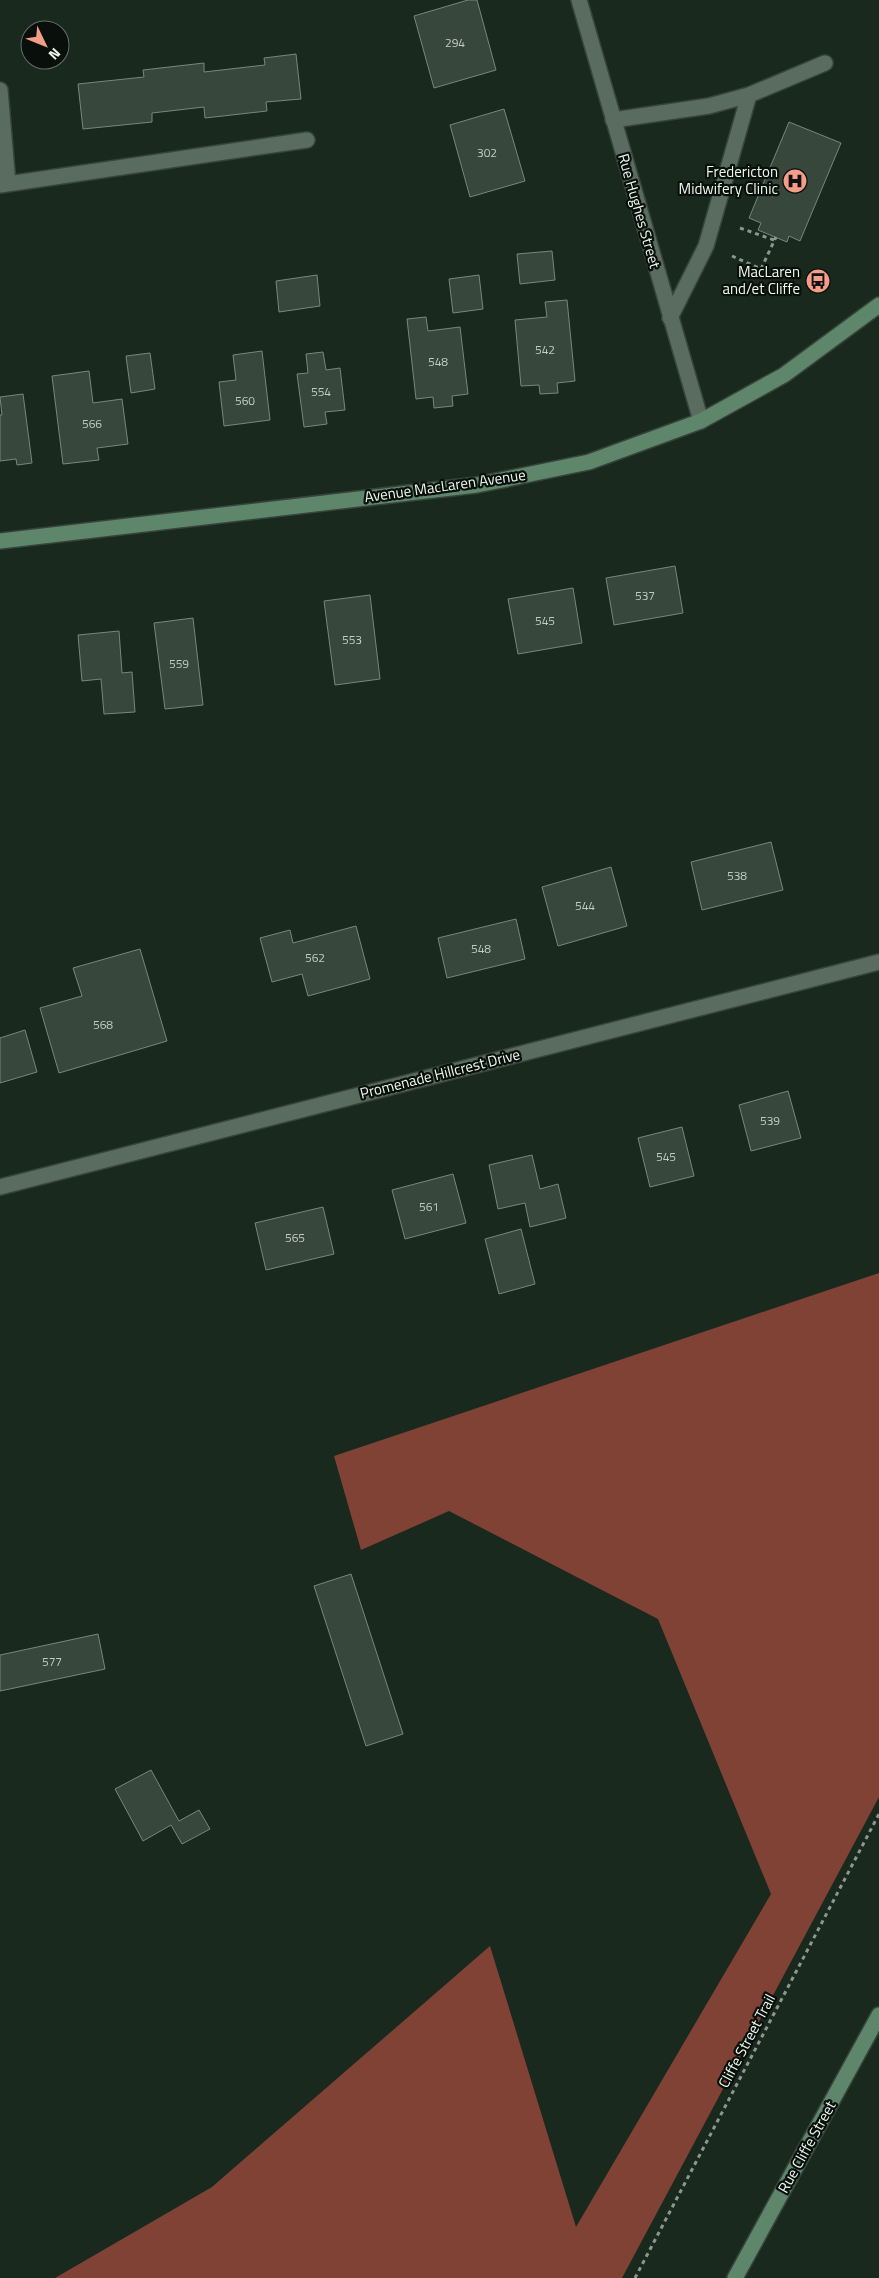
<svg xmlns="http://www.w3.org/2000/svg" width="879" height="2278" font-family="'Titillium Web',sans-serif">
<style>
.forest{fill:#7f4235}
.building{fill:#37473c;stroke:#76887b}
.lines{fill:none;stroke-linecap:round;stroke-linejoin:round}
.lane-casing{stroke:#37443b;stroke-width:18}
.street-casing{stroke:#37443b;stroke-width:18}
.secondary-casing{stroke:#37443b;stroke-width:18}
.path{stroke:#8c988f;stroke-width:3;stroke-dasharray:4 4;stroke-linecap:butt}
.lane{stroke:#5a6c5f;stroke-width:15}
.street{stroke:#5a6c5f;stroke-width:15}
.secondary{stroke:#5d866b;stroke-width:15}
.labels{text-anchor:middle;stroke-width:4.5;stroke-linejoin:round;paint-order:stroke}
.number-label{font-size:12px;fill:#c0ccc3}
.poi-label{font-size:15px;fill:#eef8f0;stroke:#09100b;text-anchor:end}
.street-label{font-size:15px;fill:#eef8f0;stroke:#09100b}
</style>
<rect width="100%" height="100%" fill="#1a291e"/>
<!-- forest -->
<path class="forest" d="M879 1273V1797L622 2278H55L212 2187 490 1946 576 2227 771 1894 658 1619 449 1511 361 1550 334 1456Z"/>
<!-- building -->
<path class="building" d="M468 0H477L496 70 434 88 414 16Z
M296 54 301 99 266 102 267 111 205 118 204 107 152 113V122L83 129 78 84 144 77 143 70 204 63V72L265 65 264 58Z
M504 109 525 181 470 197 450 125Z
M789 122 841 143 800 241 789 236 787 242 758 230 761 223 749 218Z
M552 251 555 280 520 284 517 254Z
M822 273 827 279 816 287 812 282Z
M317 275 320 306 279 312 276 281Z
M479 275 483 309 453 313 449 279Z
M567 300 575 381 557 383 558 393 540 394 539 385 521 386 515 320 547 317 545 302Z
M426 317 428 331 460 327 468 394 452 396 453 406 434 408 433 397 416 399 407 319Z
M262 351 270 420 224 426 219 382 236 380 233 355Z
M323 352 326 370 340 368 345 410 325 412 327 424 304 427 297 374 308 373 306 354Z
M150 353 155 389 131 393 126 356Z
M89 371 93 403 122 399 128 444 97 448 99 460 63 464 52 376Z
M23 394 32 463 17 465 16 459 0 461V415H2L0 397Z
M675 566 683 613 614 625 606 578Z
M573 588 582 643 518 654 508 599Z
M370 595 380 679 335 685 324 601Z
M193 618 203 705 165 709 154 623Z
M119 631 122 673 132 672 135 712 104 714 101 679 82 681 78 635Z
M771 842 783 890 702 910 691 862Z
M611 867 627 926 558 946 542 887Z
M516 919 525 959 447 978 438 938Z
M356 926 370 979 308 996 302 974 272 982 260 938 290 930 293 943Z
M140 949 167 1041 59 1073 40 1008 82 996 73 968Z
M25 1030 37 1072 0 1083V1038Z
M788 1091 801 1138 751 1151 739 1105Z
M682 1127 694 1176 650 1187 638 1138Z
M532 1155 540 1189 558 1184 566 1218 530 1227 525 1203 498 1209 489 1165Z
M453 1174 466 1223 405 1239 392 1190Z
M323 1207 334 1254 266 1270 255 1223Z
M521 1229 535 1284 499 1294 485 1239Z
M351 1574 403 1734 366 1746 314 1586Z
M98 1634 105 1669 0 1691V1655Z
M151 1770 179 1821 199 1810 210 1829 182 1844 171 1825 143 1841 115 1789Z"/>
<g class="lines">
<defs>
<path id="lane" d="M0 90 8 184
M613 120 709 106 749 95 825 63
M0 185 307 140
M670 318 706 246 749 95"/>
<path id="street" d="M579 0 701 421
M0 1187 879 962"/>
<path id="secondary" d="M0 541 477 485 589 462 701 421 784 375 879 305
M735 2278 879 2015"/>
</defs>
<!-- lane casing -->
<use href="#lane" class="lane-casing"/>
<!-- street casing -->
<use href="#street" class="street-casing"/>
<!-- secondary casing -->
<use href="#secondary" class="secondary-casing"/>
<!-- path -->
<path class="path" d="M740 228 774 240
M732 256 761 269 776 237
M635 2278 879 1814"/>
<!-- lane -->
<use href="#lane" class="lane"/>
<!-- street -->
<use href="#street" class="street"/>
<!-- secondary -->
<use href="#secondary" class="secondary"/>
</g>
<!-- icons -->
<defs>
<symbol id="hospital-disc" viewBox="-11 -11 22 22"><circle r="9.5" fill="#f49e8a" stroke="#09100b"/><path d="M-5-5h3v3.5h4V-5h3V5h-3V1.5h-4V5h-3Z" fill="#111"/></symbol>
<symbol id="bus-disc" viewBox="-11 -11 22 22"><circle r="9.5" fill="#f49e8a" stroke="#09100b"/><path d="M-5-6H5V4H4V6H2V4H-2V6H-4V4H-5ZM-3.5-4V0h7V-4ZM-3.5 1.2v1.5H-2V1.2ZM2 1.2v1.5H3.5V1.2Z" fill="#111"/></symbol>
</defs>
<g fill-rule="evenodd">
<use href="#hospital-disc" x="781" y="167" width="28" height="28"/>
<use href="#bus-disc" x="804" y="267" width="28" height="28"/>
</g>
<g class="labels">
<!-- number labels -->
<g class="number-label">
<text x="455" y="47">294</text>
<text x="487" y="157">302</text>
<text x="545" y="354">542</text>
<text x="438" y="366">548</text>
<text x="321" y="396">554</text>
<text x="245" y="405">560</text>
<text x="92" y="428">566</text>
<text x="645" y="600">537</text>
<text x="545" y="625">545</text>
<text x="352" y="644">553</text>
<text x="179" y="668">559</text>
<text x="737" y="880">538</text>
<text x="585" y="910">544</text>
<text x="481" y="953">548</text>
<text x="315" y="962">562</text>
<text x="103" y="1029">568</text>
<text x="770" y="1125">539</text>
<text x="666" y="1161">545</text>
<text x="429" y="1211">561</text>
<text x="295" y="1242">565</text>
<text x="52" y="1666">577</text>
</g>
<!-- poi labels -->
<g class="poi-label">
<text x="778" y="177">Fredericton<tspan x="778" dy="17">Midwifery Clinic</tspan></text>
<text x="800" y="277">MacLaren<tspan x="800" dy="17">and/et Cliffe</tspan></text>
</g>
<!-- street labels -->
<g class="street-label">
<text transform="translate(639 211) rotate(74)" y="5">Rue Hughes Street</text>
<text transform="translate(445 486) rotate(-8)" y="5">Avenue MacLaren Avenue</text>
<text transform="translate(440 1074) rotate(-14)" y="5">Promenade Hillcrest Drive</text>
<text transform="translate(747 2041) rotate(-62)" y="5">Cliffe Street Trail</text>
<text transform="translate(807 2147) rotate(-61)" y="5">Rue Cliffe Street</text>
</g>
</g>
<!-- north arrow -->
<g transform="translate(45 45) rotate(133)"><circle r="24" fill="#09100b" stroke="#656d67"/>
<path d="M0-4L9 19L0 12L-9 19Z" fill="#f49e8a"/>
<text y="-8" font-size="14" font-weight="bold" text-anchor="middle" fill="#eef8f0">N</text>
</g>
</svg>
